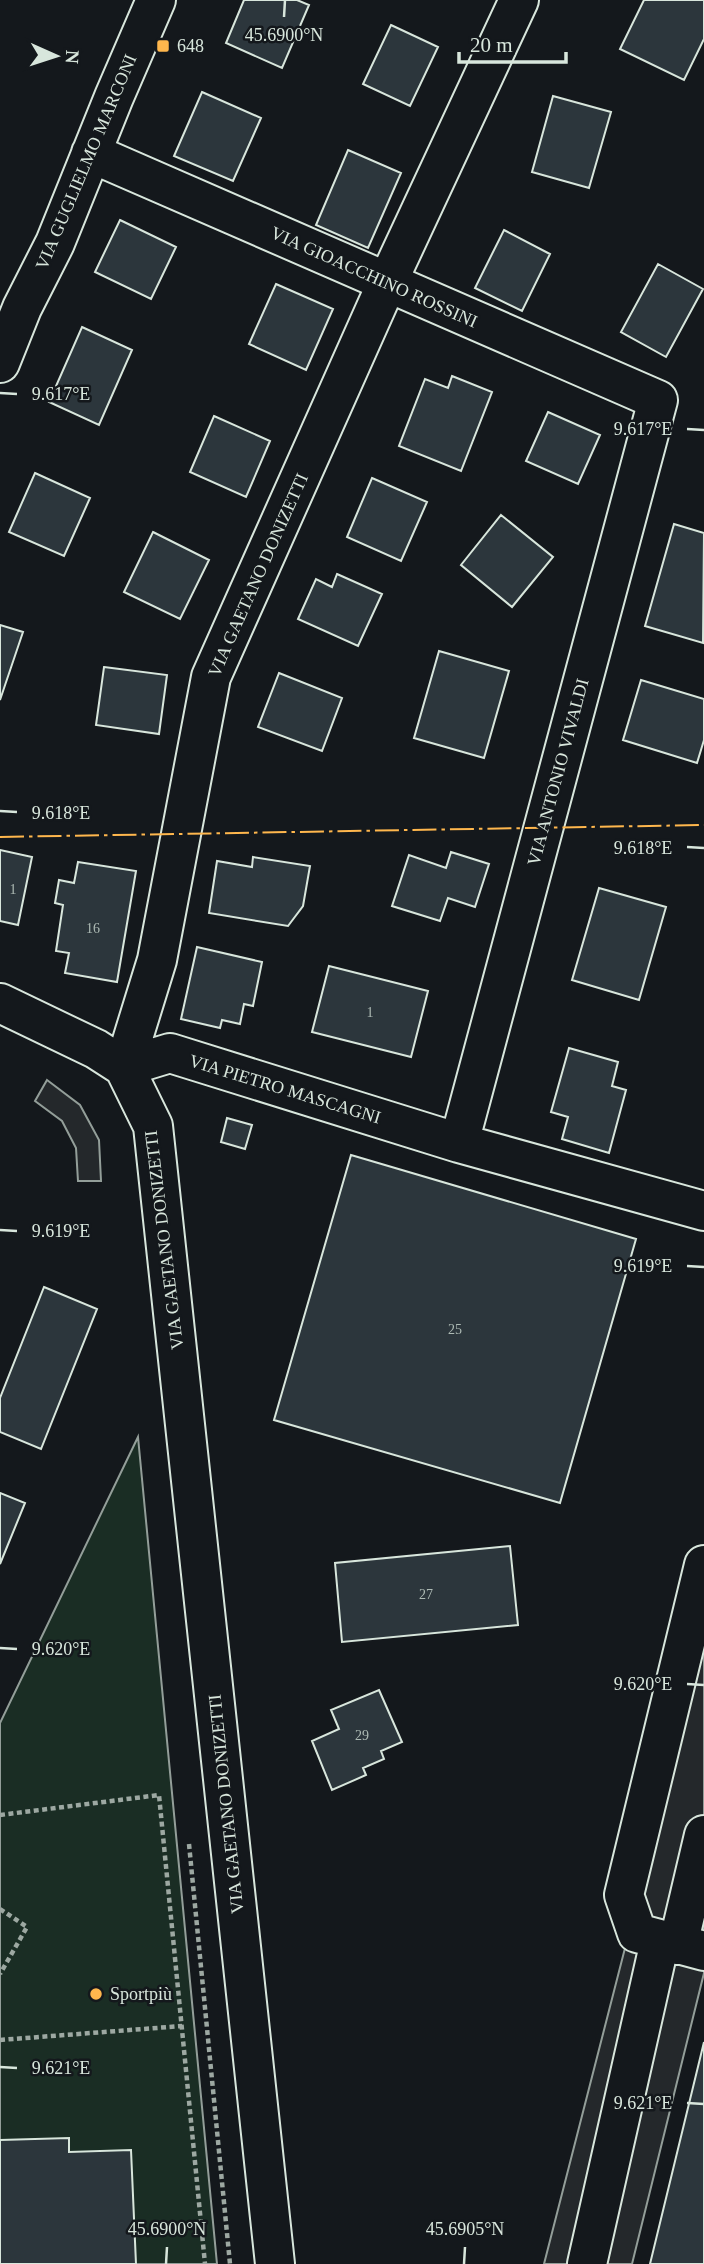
<svg xmlns="http://www.w3.org/2000/svg" width="704" height="2264" font-family="'Times New Roman',serif">
<style>
.green{fill:#1a2d24;stroke:#939e99;stroke-width:2}
.parking{fill:#24282b;stroke:#939e99;stroke-width:2}
.building{fill:#2c363c;stroke:#d8e6dc;stroke-width:2}
.lines{fill:none;stroke-linecap:round;stroke-linejoin:round}
.minor-casing{stroke:#d8e6dc;stroke-width:42}
.path{stroke:#9da8a2;stroke-width:4.5;stroke-dasharray:5 3.5;stroke-linecap:butt}
.minor{stroke:#14181c;stroke-width:38}
.power{stroke:#ffb74d;stroke-width:2;stroke-dasharray:24 5 3.5 5;stroke-linecap:butt}
.ticks{fill:none;stroke:#d8e6dc;stroke-width:2.5}
.poi-dot{fill:#ffb74d;stroke:#14181c;stroke-width:2.5}
.labels{text-anchor:middle;stroke-width:5;stroke-linejoin:round;paint-order:stroke}
.number-label{font-size:14px;fill:#adbab4}
.poi-label{font-size:18px;fill:#d8e6dc;stroke:#14181c;text-anchor:start}
.street-label{font-size:18px;fill:#d8e6dc;stroke:#14181c}
.ticks-label{font-size:18px;text-anchor:middle;fill:#d8e6dc;stroke:#14181c;stroke-width:5;stroke-linejoin:round;paint-order:stroke}
</style>
<rect width="100%" height="100%" fill="#14181c"/>
<!-- green -->
<path class="green" d="M138 1437 217 2264H0V1723Z"/>
<!-- parking -->
<path class="parking" d="M47 1080 80 1105 99 1140 101 1181H78L76 1148 62 1121 35 1101Z
M704 1640V1973L632 2264H544Z"/>
<!-- building -->
<path class="building" d="M244 0H297L309 5 282 68 226 43Z
M644 0H704V39L684 80 620 49Z
M391 25 438 47 410 106 363 84Z
M202 92 261 118 233 181 174 156Z
M553 96 611 112 589 188 532 172Z
M348 150 401 173 368 248 316 225Z
M120 220 176 247 151 299 95 272Z
M504 230 550 254 522 311 475 288Z
M658 264 703 289 666 357 621 332Z
M276 284 333 309 306 370 249 344Z
M82 327 132 350 99 425 49 402Z
M452 376 492 392 461 471 399 446 425 379 448 388Z
M548 412 600 435 578 484 526 461Z
M214 416 270 441 246 497 190 472Z
M35 473 90 498 64 556 9 532Z
M372 478 427 502 401 561 347 537Z
M501 515 553 557 512 607 461 565Z
M674 524 704 533 703 643 645 626Z
M153 532 209 560 180 619 124 592Z
M337 574 382 594 358 646 298 619 316 579 332 587Z
M0 625 23 632 0 700Z
M439 651 509 671 484 758 414 738Z
M104 667 167 675 159 734 96 725Z
M279 673 342 698 322 751 258 727Z
M641 680 704 699V740L697 763 623 740Z
M0 850 32 857 18 925 0 921Z
M451 852 489 864 475 907 448 898 440 921 392 906 409 855 446 868Z
M253 857 310 866 303 906 288 926 209 913 217 861 252 867Z
M78 862 136 871 117 982 65 973 69 953 56 951 63 905 55 903 59 880 74 883Z
M599 888 666 907 639 1000 572 980Z
M197 947 262 962 253 1006 244 1004 240 1024 222 1020 220 1028 181 1019Z
M329 966 428 991 411 1057 312 1032Z
M569 1048 618 1062 612 1086 626 1090 609 1153 562 1139 568 1117 551 1112Z
M227 1118 252 1125 245 1149 221 1142Z
M351 1155 636 1239 560 1503 274 1420Z
M44 1287 97 1309 41 1449 0 1432V1398Z
M0 1493 25 1503 0 1564Z
M510 1546 518 1625 342 1642 335 1563Z
M379 1690 402 1742 381 1751 384 1759 363 1768 366 1775 332 1790 312 1741 339 1729 331 1710Z
M704 2042V2264H650Z
M69 2138V2152L131 2150 136 2264H0V2140Z"/>
<g class="lines">
<defs>
<path id="minor" d="M91 153 658 400 459 1143
M0 363 22 308 55 243 114 97 156 0
M0 1003 96 1049 124 1067
M124 1067 170 1053 459 1143 704 1211
M704 1565 624 1895 637 1933 704 1951
M678 1945 704 1835
M275 2264 153 1126 124 1067 157 960 211 677 387 283 519 0
M587 2264 660 1941"/>
</defs>
<!-- minor casing -->
<use href="#minor" class="minor-casing"/>
<!-- path -->
<path class="path" d="M0 1815 159 1795 205 2264
M189 1844 230 2264
M0 1909 27 1927 0 1974
M0 2040 182 2026"/>
<!-- minor -->
<use href="#minor" class="minor"/>
<!-- power -->
<path class="power" d="M0 837 704 825"/>
</g>
<!-- ticks -->
<path class="ticks" d="M284 17 285 0M0 393 17 394M687 429 704 430M0 811 17 812M687 847 704 848M0 1230 17 1231M687 1266 704 1267M0 1648 17 1649M687 1684 704 1685M0 2067 17 2068M687 2103 704 2104M166 2264 167 2247M464 2264 465 2247"/>
<!-- markers -->
<g class="poi-dot">
<rect x="156" y="39" width="14" height="14" rx="3.5"/>
<circle cx="96" cy="1994" r="7"/>
</g>
<g class="labels">
<!-- number labels -->
<g class="number-label">
<text x="13" y="894">1</text>
<text x="93" y="933">16</text>
<text x="370" y="1017">1</text>
<text x="455" y="1334">25</text>
<text x="426" y="1599">27</text>
<text x="362" y="1740">29</text>
</g>
<!-- poi labels -->
<g class="poi-label">
<text x="177" y="52">648</text>
<text x="110" y="2000">Sportpiù</text>
</g>
<!-- street labels -->
<g class="street-label">
<text transform="translate(86 162) rotate(-67)" y="6">VIA GUGLIELMO MARCONI</text>
<text transform="translate(374 277) rotate(24)" y="6">VIA GIOACCHINO ROSSINI</text>
<text transform="translate(258 575) rotate(-66)" y="6">VIA GAETANO DONIZETTI</text>
<text transform="translate(558 772) rotate(-75)" y="6">VIA ANTONIO VIVALDI</text>
<text transform="translate(285 1089) rotate(17)" y="6">VIA PIETRO MASCAGNI</text>
<text transform="translate(164 1240) rotate(-97)" y="6">VIA GAETANO DONIZETTI</text>
<text transform="translate(226 1804) rotate(-96)" y="6">VIA GAETANO DONIZETTI</text>
</g>
</g>
<g class="ticks-label">
<text x="284" y="41">45.6900°N</text>
<text x="61" y="400">9.617°E</text>
<text x="643" y="435">9.617°E</text>
<text x="61" y="819">9.618°E</text>
<text x="643" y="854">9.618°E</text>
<text x="61" y="1237">9.619°E</text>
<text x="643" y="1272">9.619°E</text>
<text x="61" y="1655">9.620°E</text>
<text x="643" y="1690">9.620°E</text>
<text x="61" y="2074">9.621°E</text>
<text x="643" y="2109">9.621°E</text>
<text x="167" y="2235">45.6900°N</text>
<text x="465" y="2235">45.6905°N</text>
</g>
<!-- north arrow -->
<g transform="translate(56 56) rotate(93)" stroke="#14181c" stroke-width="5" paint-order="stroke">
<path d="M0-5L12 26L0 18L-12 26Z" fill="#d8e6dc"/>
<text y="-10" font-size="19" font-weight="bold" text-anchor="middle" fill="#d8e6dc">N</text>
</g>
<!-- scale -->
<path d="M459 52v10h107v-10" fill="none" stroke="#d8e6dc" stroke-width="3.5"/>
<text x="470" y="52" font-size="21" fill="#d8e6dc" stroke="#14181c" stroke-width="5" paint-order="stroke">20 m</text>
</svg>
